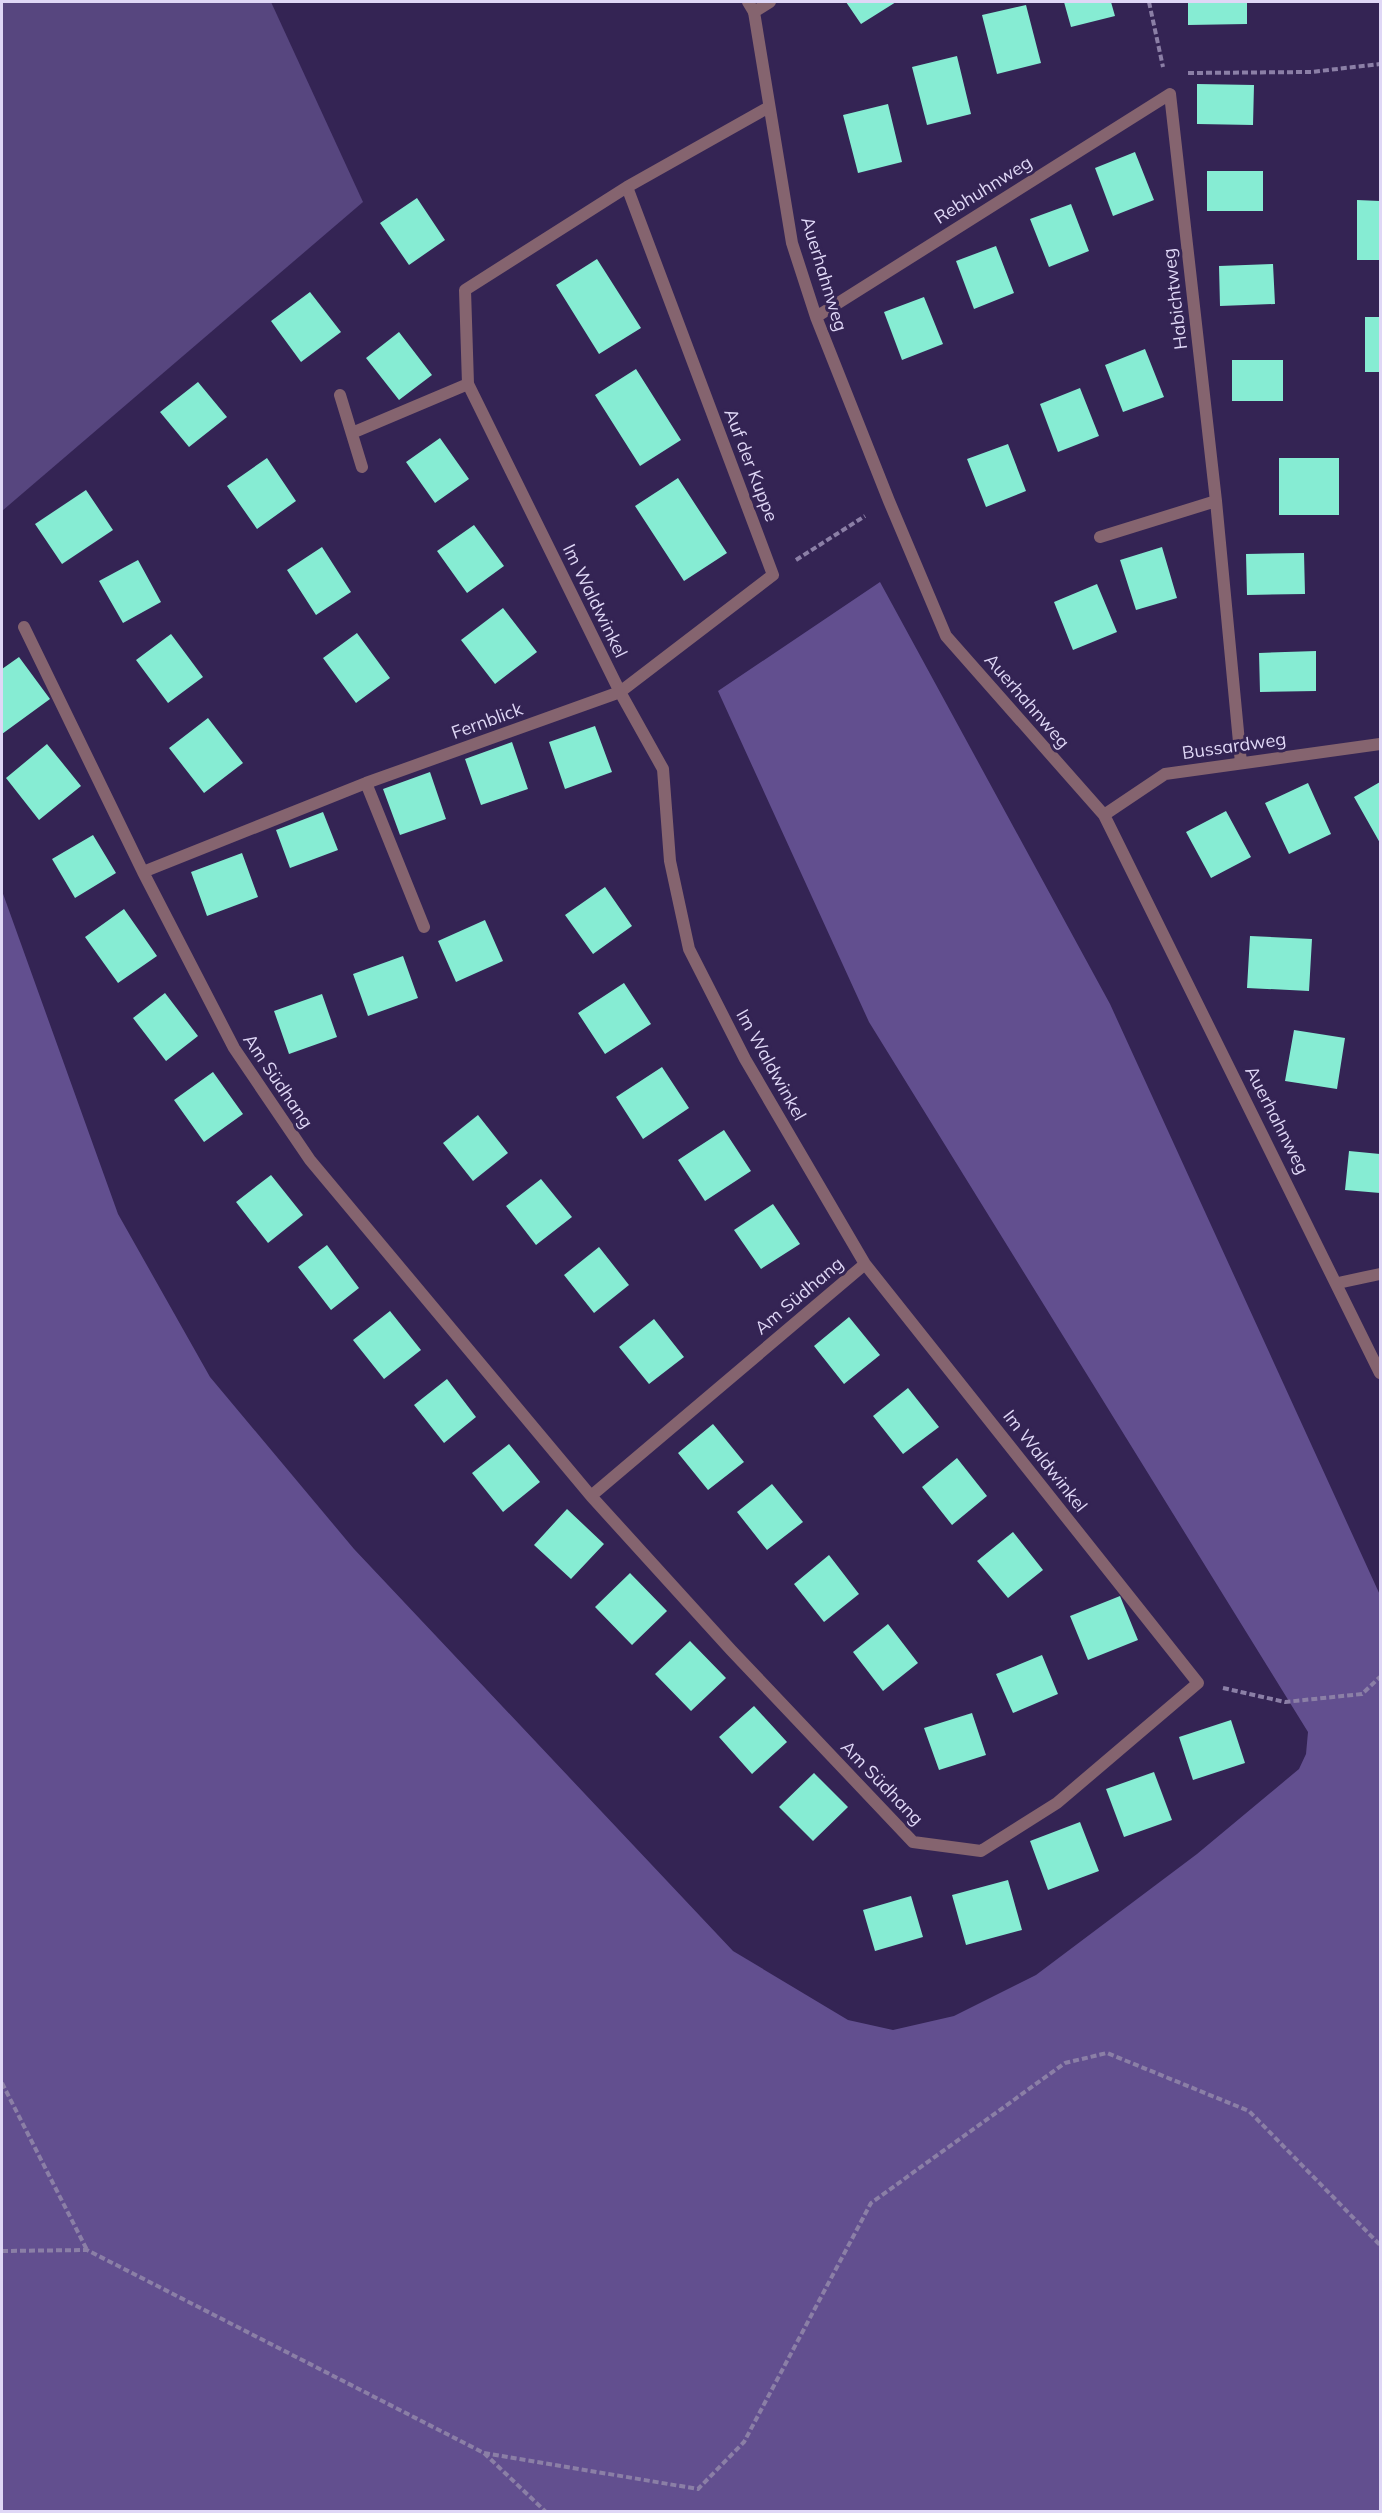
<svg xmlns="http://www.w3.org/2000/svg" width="1382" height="2513" font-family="Mulish,sans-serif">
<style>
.green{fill:#57467f}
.forest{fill:#624f8f}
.building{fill:#86ecd3}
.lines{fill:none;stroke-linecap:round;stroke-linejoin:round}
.path{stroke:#8b7fa6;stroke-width:4;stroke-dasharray:6 3;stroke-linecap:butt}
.lane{stroke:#85646f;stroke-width:12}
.street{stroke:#85646f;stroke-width:12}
.labels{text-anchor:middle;stroke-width:6;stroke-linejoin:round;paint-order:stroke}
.street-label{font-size:18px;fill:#dfd7f6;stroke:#342454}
</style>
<rect width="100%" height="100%" fill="#342454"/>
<!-- green -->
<path class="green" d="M2 2H271L363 202 2 511Z"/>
<!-- forest -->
<path class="forest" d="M880 582 1110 1004 1380 1595V2511H2V891L118 1214 210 1377 354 1549 733 1951 848 2020 893 2030 954 2016 1036 1975 1197 1854 1299 1769 1306 1754 1308 1732 869 1022 718 691Z"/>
<!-- building -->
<path class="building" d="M846 2H896L861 24Z
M1064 2H1111L1115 16 1071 27Z
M1188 2H1247V24L1188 25Z
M1026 5 1041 63 997 74 982 15Z
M957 56 971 114 927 125 912 67Z
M1197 84 1254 85 1253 125 1197 124Z
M888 104 902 162 858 173 843 115Z
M1135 152 1154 200 1113 216 1095 168Z
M1207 171H1263V211H1207Z
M417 198 445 240 409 265 380 223Z
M1357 200 1380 201V260H1357Z
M1071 204 1089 251 1049 267 1030 219Z
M996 246 1014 293 974 309 956 261Z
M597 259 641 328 599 354 556 285Z
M1273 264 1275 304 1220 306 1219 266Z
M310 292 341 332 301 362 271 321Z
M924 297 943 344 902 360 884 312Z
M1365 317H1380V372H1365Z
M399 332 432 375 399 400 366 358Z
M1145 349 1164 397 1123 412 1105 365Z
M1232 360H1283V401H1232Z
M636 369 681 440 640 466 595 395Z
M198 382 227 417 189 447 160 412Z
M1080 388 1099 436 1058 452 1040 404Z
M440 438 469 479 435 503 406 462Z
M1008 444 1026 491 986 507 967 459Z
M267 458 296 501 257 529 227 486Z
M1279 458H1339V515H1279Z
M678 478 727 553 684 581 635 506Z
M86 490 113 530 62 564 35 524Z
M474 525 504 566 467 593 437 551Z
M322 547 351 592 316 615 287 570Z
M1162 547 1177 598 1136 610 1120 560Z
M1304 553 1305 594 1247 595 1246 554Z
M138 560 161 602 123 623 99 581Z
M1097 584 1117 632 1073 650 1054 602Z
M503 608 537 652 495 684 461 640Z
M357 633 390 678 356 703 323 658Z
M171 634 203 677 168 703 136 660Z
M1316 651V691L1260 692 1259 653Z
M19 657 50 699 2 734V669Z
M208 718 243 763 204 793 169 748Z
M595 726 612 772 565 789 549 742Z
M512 742 528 789 481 805 465 759Z
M47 744 81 786 39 820 6 778Z
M430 772 446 819 400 835 383 789Z
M1380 782V843L1354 797Z
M1308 783 1331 834 1289 854 1265 803Z
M1226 811 1251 857 1211 878 1186 832Z
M323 812 338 850 290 868 276 830Z
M93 835 116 873 75 898 52 859Z
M242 853 258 897 207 916 191 872Z
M605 887 632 926 593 954 565 915Z
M124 909 157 956 118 983 85 937Z
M485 920 503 961 456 982 438 941Z
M1250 936 1312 939 1309 991 1247 988Z
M403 956 418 998 368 1016 353 974Z
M624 983 651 1024 605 1054 578 1013Z
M165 993 198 1036 166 1061 133 1018Z
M322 994 337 1037 289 1054 274 1011Z
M1294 1030 1345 1038 1337 1089 1285 1081Z
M662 1067 689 1108 643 1139 616 1097Z
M213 1072 243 1114 204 1142 174 1100Z
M478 1115 508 1153 473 1181 443 1143Z
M724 1130 751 1171 705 1201 678 1160Z
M1349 1151 1380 1154V1193L1345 1190Z
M271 1175 303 1215 268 1243 236 1202Z
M541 1179 572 1217 536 1245 506 1206Z
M773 1204 800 1244 761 1269 734 1230Z
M327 1245 359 1288 331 1310 298 1267Z
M599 1247 629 1285 594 1313 564 1275Z
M390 1311 421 1350 384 1379 353 1340Z
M849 1317 880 1355 844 1384 814 1346Z
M654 1319 684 1357 649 1384 619 1347Z
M447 1379 476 1417 444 1443 414 1405Z
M908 1388 939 1427 903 1454 873 1416Z
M713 1424 744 1462 708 1490 678 1453Z
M509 1444 540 1482 503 1512 472 1473Z
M957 1458 987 1496 952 1525 922 1487Z
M772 1484 803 1522 767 1550 737 1512Z
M567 1509 604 1544 571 1579 534 1545Z
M1013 1532 1043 1570 1008 1598 977 1561Z
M829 1555 859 1594 824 1622 794 1584Z
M630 1573 667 1611 632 1645 595 1607Z
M1120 1596 1138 1640 1088 1660 1070 1616Z
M888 1624 918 1663 883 1691 853 1652Z
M690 1641 726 1678 691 1711 655 1674Z
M1042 1655 1058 1694 1013 1713 996 1674Z
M754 1706 787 1742 752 1774 719 1737Z
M972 1713 986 1755 939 1770 924 1728Z
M1231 1720 1245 1763 1193 1780 1179 1737Z
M1154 1772 1172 1820 1124 1837 1106 1789Z
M814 1773 848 1807 813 1841 779 1807Z
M1080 1822 1099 1871 1048 1890 1030 1841Z
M1008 1880 1022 1930 966 1945 952 1895Z
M911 1896 923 1937 875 1951 863 1910Z"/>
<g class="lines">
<!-- path -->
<path class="path" d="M1149 2 1163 67
M1188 73 1311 72 1380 64
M796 560 865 516
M1223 1688 1285 1702 1362 1694 1380 1677
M2 2083 87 2250
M2 2251 87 2250 484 2453 546 2512
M484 2453 698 2489 744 2442 871 2203 1065 2063 1107 2053 1249 2111 1380 2245"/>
<!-- lane -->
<path class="lane" d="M748 2 754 12"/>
<!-- street -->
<path class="street" d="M770 2 754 12 792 243 816 317 889 501 946 636 1104 815 1380 1373
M816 317 1170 94 1216 501 1241 763
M340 395 362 467
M352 433 468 384
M1100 537 1216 501
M24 627 143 872 234 1048 310 1160 591 1496 865 1264
M1104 815 1165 774 1380 744
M143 872 366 783
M424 927 366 783 620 692 773 575 627 187
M1338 1283 1380 1274
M591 1496 731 1650 913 1842 981 1851 1057 1803 1198 1683 865 1264 745 1059 689 949 670 861 663 769 620 692 468 384 465 290 627 187 769 107"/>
</g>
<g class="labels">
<!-- street labels -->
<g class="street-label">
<text transform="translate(983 190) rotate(-32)" y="6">Rebhuhnweg</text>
<text transform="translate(824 274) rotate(73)" y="6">Auerhahnweg</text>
<text transform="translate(1175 299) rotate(-97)" y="6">Habichtweg</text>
<text transform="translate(751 465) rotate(69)" y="6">Auf der Kuppe</text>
<text transform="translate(595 601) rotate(64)" y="6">Im Waldwinkel</text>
<text transform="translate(1027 701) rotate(49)" y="6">Auerhahnweg</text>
<text transform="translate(487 721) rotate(-20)" y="6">Fernblick</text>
<text transform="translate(1234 746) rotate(-8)" y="6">Bussardweg</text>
<text transform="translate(771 1065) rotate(61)" y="6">Im Waldwinkel</text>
<text transform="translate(278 1081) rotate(56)" y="6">Am Südhang</text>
<text transform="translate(1277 1120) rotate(63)" y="6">Auerhahnweg</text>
<text transform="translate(799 1296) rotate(-40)" y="6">Am Südhang</text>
<text transform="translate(1045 1461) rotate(52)" y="6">Im Waldwinkel</text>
<text transform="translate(882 1783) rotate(46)" y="6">Am Südhang</text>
</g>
</g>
<!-- border -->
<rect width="1382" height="2513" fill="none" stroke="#dfd7f6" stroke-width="6"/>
</svg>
